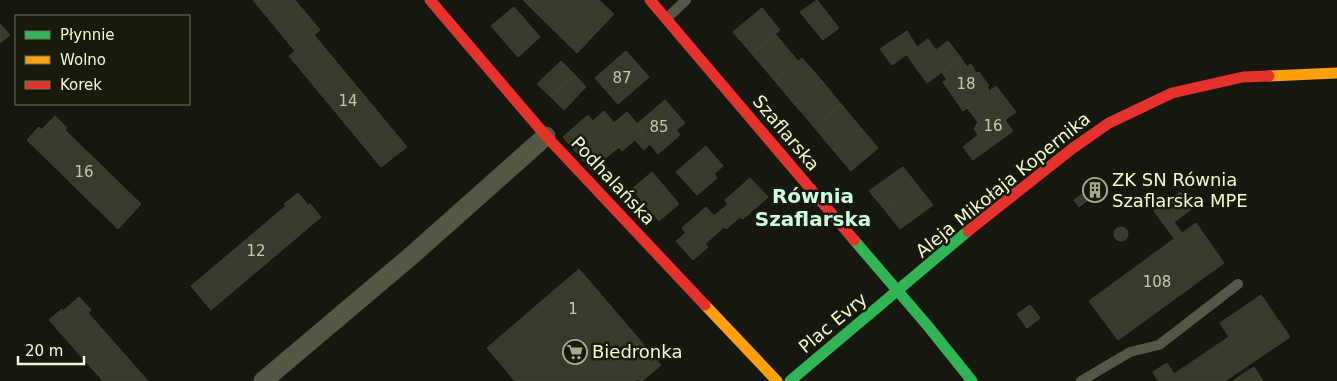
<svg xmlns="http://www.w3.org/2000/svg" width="1337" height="381" font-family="'DejaVu Sans',sans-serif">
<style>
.building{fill:#383a2e;stroke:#3e4232}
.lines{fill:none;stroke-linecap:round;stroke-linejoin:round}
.lane{stroke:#555746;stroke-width:10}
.street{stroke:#555746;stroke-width:19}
.fast{stroke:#30b455;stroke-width:11}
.slow{stroke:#ff9f0a;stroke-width:11}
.jam{stroke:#e5322d;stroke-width:11}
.labels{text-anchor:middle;stroke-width:5;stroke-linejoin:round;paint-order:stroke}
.number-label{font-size:15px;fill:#c4caa4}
.street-label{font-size:18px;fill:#f2facc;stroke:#171b0d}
.poi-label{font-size:18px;fill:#f2facc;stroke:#171b0d;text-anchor:start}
.quarter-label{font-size:20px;font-weight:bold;fill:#cdfae0;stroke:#171b0d}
</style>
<rect width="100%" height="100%" fill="#161810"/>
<!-- building -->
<path class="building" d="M253 0H295L320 30 314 35 407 147 381 167 289 56 295 51Z
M523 0H599L614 14 577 53Z
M817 0 839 28 823 40 800 12Z
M514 7 540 37 518 57 491 26Z
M762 8 780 30 752 54 733 32Z
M0 24 10 35 0 43Z
M907 31 917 47 892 65 880 49Z
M775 34 798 61 775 81 752 54Z
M928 39 936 50 948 41 961 58 927 83 907 55Z
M626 51 649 77 618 104 595 78Z
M802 58 822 81 795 105 775 81Z
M961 58 967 67 971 64 976 73 979 72 989 86 987 87 989 90 963 111 943 82 947 80 942 72Z
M561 61 575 75 550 96 537 84Z
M575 75 586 87 564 110 550 96Z
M822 81 841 104 814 127 795 105Z
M996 86 1016 112 1005 120 1013 131 973 160 963 147 978 135 974 129 978 122 967 108Z
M665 100 685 123 676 130 680 135 658 154 650 144 644 150 635 140 644 132 637 124Z
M841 104 861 128 834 151 814 127Z
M604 111 614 123 627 112 644 132 622 151 619 147 591 170 563 137 588 115 593 121Z
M55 116 67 128 65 130 141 204 118 229 27 140 39 127 41 130Z
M861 128 878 148 851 171 834 151Z
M706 146 723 166 714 174 717 178 697 195 676 172Z
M903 167 918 186 885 210 869 191Z
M652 172 679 204 659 221 632 189Z
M750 178 768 197 743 219 740 217 726 229 724 227 705 244 708 247 693 260 676 241 686 233 682 228 706 207 714 216 728 204 725 200Z
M1099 182 1104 188 1092 198 1087 191Z
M918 186 933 205 900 229 885 210Z
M1085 192 1090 198 1079 207 1074 200Z
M1180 192 1193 208 1174 222 1182 233 1174 238 1154 211Z
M298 193 309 206 310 204 321 217 211 310 191 286 286 206 284 204Z
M1196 223 1224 263 1118 340 1089 301Z
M1114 234a7 7 0 1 1 14 0a7 7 0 1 1-14 0Z
M579 269 661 365 642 381 637 379 635 381H515L487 348Z
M1261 295 1290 337 1225 381H1158L1153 372 1167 363 1174 374 1229 337 1220 323Z
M79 297 91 310 88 313 148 381H103L49 320 62 309 63 311Z
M1030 305 1040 318 1027 328 1017 314Z
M1254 367 1263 381H1235L1234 380Z"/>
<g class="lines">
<!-- lane -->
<path class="lane" d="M667 18 686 0
M1081 381 1130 352 1159 345 1238 284"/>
<!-- street -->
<path class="street" d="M263 381 411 256 546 136"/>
<!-- fast -->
<path class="fast" d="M854 240 927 325 972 381
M790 381 968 231"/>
<!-- slow -->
<path class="slow" d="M1269 76 1337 73
M705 305 777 381"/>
<!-- jam -->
<path class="jam" d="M430 0 546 136 705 305
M650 0 854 240
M968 231 1073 148 1109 123 1172 93 1243 77 1269 76"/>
</g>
<!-- icons -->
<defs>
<symbol id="building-ring" viewBox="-11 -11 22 22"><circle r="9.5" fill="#171b0d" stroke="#a5ab8a" stroke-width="1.5"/><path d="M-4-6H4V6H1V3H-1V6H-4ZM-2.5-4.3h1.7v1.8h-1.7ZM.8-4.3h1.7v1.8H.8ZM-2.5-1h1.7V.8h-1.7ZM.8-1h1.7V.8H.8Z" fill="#a5ab8a"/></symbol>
<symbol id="supermarket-ring" viewBox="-11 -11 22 22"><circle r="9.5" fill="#171b0d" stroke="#a5ab8a" stroke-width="1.5"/><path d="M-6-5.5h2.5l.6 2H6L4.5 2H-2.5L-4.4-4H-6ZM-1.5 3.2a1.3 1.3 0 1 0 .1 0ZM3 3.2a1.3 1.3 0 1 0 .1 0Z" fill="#a5ab8a"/></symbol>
</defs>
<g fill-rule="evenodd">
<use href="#building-ring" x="1081" y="176" width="28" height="28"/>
<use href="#supermarket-ring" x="561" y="338" width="28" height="28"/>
</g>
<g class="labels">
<!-- number labels -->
<g class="number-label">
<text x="622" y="83">87</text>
<text x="966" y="89">18</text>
<text x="348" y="106">14</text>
<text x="993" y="131">16</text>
<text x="659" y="132">85</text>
<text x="84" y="177">16</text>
<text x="256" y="256">12</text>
<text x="1157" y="287">108</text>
<text x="573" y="314">1</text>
</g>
<!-- street labels -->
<g class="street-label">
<text transform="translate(786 133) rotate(50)" y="6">Szaflarska</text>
<text transform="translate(613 181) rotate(47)" y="6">Podhalańska</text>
<text transform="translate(1003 185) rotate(-39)" y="6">Aleja Mikołaja Kopernika</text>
<text transform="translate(833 323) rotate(-40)" y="6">Plac Evry</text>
</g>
<!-- poi labels -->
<g class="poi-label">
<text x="1112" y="186">ZK SN Równia<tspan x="1112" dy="21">Szaflarska MPE</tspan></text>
<text x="592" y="358">Biedronka</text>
</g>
<!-- quarter labels -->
<g class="quarter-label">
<text x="813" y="203">Równia<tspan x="813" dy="23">Szaflarska</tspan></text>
</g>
</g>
<!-- legend -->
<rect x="15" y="15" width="175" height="90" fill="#171b0d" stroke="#6f7459"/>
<rect x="25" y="31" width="25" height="8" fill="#30b455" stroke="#6f7459"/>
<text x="60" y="40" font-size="15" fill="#f2facc">Płynnie</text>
<rect x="25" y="56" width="25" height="8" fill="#ff9f0a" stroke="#6f7459"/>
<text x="60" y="65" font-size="15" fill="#f2facc">Wolno</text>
<rect x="25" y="81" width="25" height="8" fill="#e5322d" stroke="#6f7459"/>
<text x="60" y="90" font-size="15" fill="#f2facc">Korek</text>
<!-- scale -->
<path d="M18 356v8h66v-8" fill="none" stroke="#f2facc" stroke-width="2.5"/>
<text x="25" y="356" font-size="15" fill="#f2facc" stroke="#171b0d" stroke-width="4" paint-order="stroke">20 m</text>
</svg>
